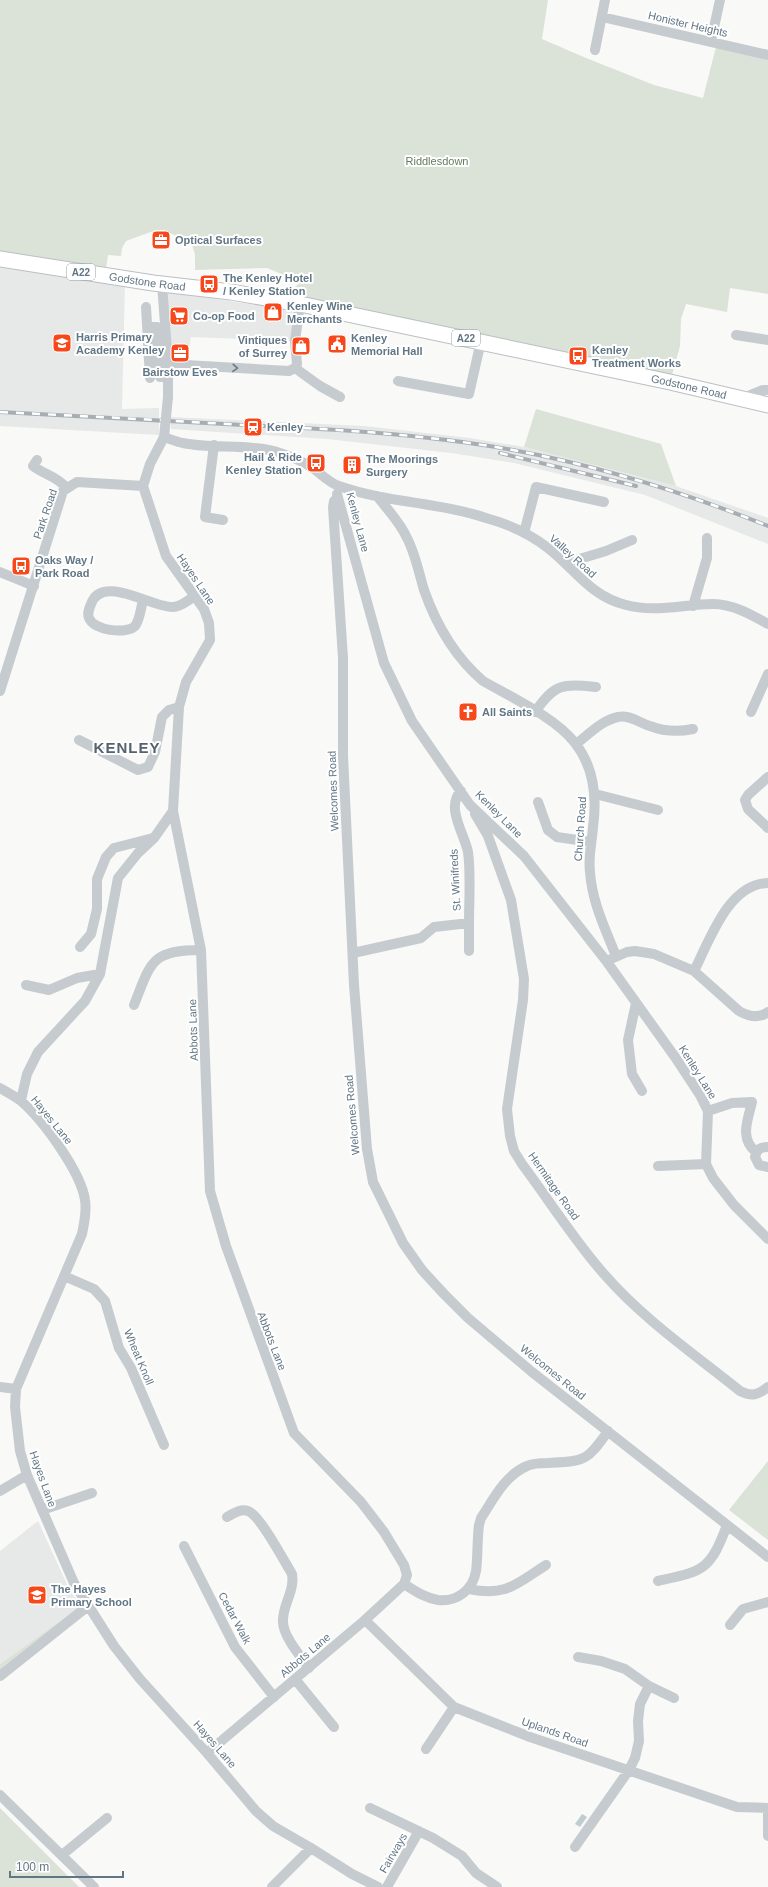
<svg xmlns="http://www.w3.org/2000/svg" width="768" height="1887" font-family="Helvetica,sans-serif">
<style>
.built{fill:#e7e8e8}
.green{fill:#dbe2d7}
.water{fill:#bfccd0}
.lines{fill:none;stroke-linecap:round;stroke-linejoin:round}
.highway-casing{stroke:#bbbfc2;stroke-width:17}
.minor{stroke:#c6cbcf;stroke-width:10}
.highway{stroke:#fff;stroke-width:15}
.rail-casing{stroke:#a6aeb4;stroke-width:4}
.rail{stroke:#fff;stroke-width:2.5;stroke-dasharray:8;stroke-linecap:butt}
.minor-bridge{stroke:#c6cbcf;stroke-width:10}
.oneway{stroke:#667a89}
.labels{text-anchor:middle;stroke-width:4;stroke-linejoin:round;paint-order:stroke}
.shield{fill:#fff;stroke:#909faa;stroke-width:1}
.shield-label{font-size:10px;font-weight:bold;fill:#617685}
.street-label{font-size:11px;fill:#617685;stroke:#fff}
.park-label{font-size:11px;fill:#667b61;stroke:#fff}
.poi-label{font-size:11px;font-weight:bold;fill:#617685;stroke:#fff;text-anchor:start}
.district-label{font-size:15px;font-weight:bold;letter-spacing:1px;fill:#54646f;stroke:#fff}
</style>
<rect width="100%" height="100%" fill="#f9f9f7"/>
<!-- built -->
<path class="built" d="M0 263 125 284 122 409 159 408V435L0 426Z
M162 291 296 311 292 341 191 337 187 359 170 356Z
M171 417 365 426 470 438 524 447 676 486 768 518V544L645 495 514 463 451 453 327 439 171 429Z
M38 1521 70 1591 77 1600 78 1608 0 1664V1551Z"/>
<!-- green -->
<path class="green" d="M0 0H548L542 39 586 58 654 85 703 98 716 47 768 59V294L730 288 727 312 686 304 681 319 680 346 672 375 287 294 301 282 267 268 195 270V254L190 239 174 235 164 230H156L126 241 122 248 121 256 108 255 106 268 0 251Z
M536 409 661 444 676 486 524 447Z
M768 1461V1540L729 1510Z
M78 1608 0 1670V1664Z
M0 1808 79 1887H0Z"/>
<!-- water -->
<path class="water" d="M582 1814 587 1817 580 1827 575 1824Z"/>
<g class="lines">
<defs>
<g id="highway">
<path id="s1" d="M0 259 153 283 231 292 300 304 670 382 768 405"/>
</g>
</defs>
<!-- highway casing -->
<use href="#highway" class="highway-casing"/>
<!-- minor -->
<path class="minor" d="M602 17 768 55
M711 41 720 0
M595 50 605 0
M162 284 168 364V397
M146 307 150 378
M148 327H157L160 377H168
M736 335 768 340
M168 364 289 371 295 368 297 364 295 341 300 304
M295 368 320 386 340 397
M398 381 469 394 481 341
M741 399 763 390H768
M214 445 205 517 223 520
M37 460 33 466C45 475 55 475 67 488
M337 494 384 663 412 721 470 805 524 856 607 962 675 1057 700 1095 708 1111 706 1164 713 1178 734 1205 768 1239
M377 496C387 509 400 522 407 538 415 553 419 573 424 590 436 624 455 657 483 681 511 697 556 718 575 743 594 767 597 798 593 827 592 842 588 857 590 872 592 902 605 928 616 956
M338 498 334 501 333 507 343 658V756L354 985 367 1149 373 1182 403 1243 422 1270 444 1294 468 1318 532 1372 768 1557
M524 533 536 487 604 502
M566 563 606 551 632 540
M0 572 34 586
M143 600C141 607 140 620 135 626 126 635 93 630 89 618 87 613 89 609 91 604 102 573 152 608 173 607 181 607 188 600 195 596
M693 606 707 558V538
M0 691 63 491 77 482 143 486
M535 712C555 683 563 684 596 687
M751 712 768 674
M79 740 138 770 148 767 155 752 162 717 169 710 179 707
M576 744C588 735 602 720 618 717 628 714 640 723 650 726 663 731 679 732 693 729
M768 777 748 795 745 800 748 809 768 828
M595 794 658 810
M538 802 548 830 557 837 591 842
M173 811 201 950 210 1191 226 1246 294 1433 361 1502 384 1532 404 1565 407 1575 404 1584 365 1620 207 1753
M475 814 488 836 511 900 524 979 523 1000 507 1109 510 1136 514 1151 522 1164C549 1200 574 1240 604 1274 643 1319 694 1354 740 1391 752 1397 758 1395 768 1387
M80 947 91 934 97 909V879L106 857 114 848 153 838
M469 951V923
M353 953 421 938 434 927 469 923C469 902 471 872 468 852 465 835 445 807 461 791
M611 959 627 952 635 951 654 954 694 971 739 1011C748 1016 759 1019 768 1012
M694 971C710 940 728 884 768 883
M26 985 49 990 77 978 100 974
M636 1003 628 1040 632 1074 642 1091
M134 1005C151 962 151 950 201 950
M0 1088C7 1092 15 1096 21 1101 43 1120 81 1172 85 1200 87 1212 84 1223 82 1234L16 1389 15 1407 20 1451 27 1475 74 1583 114 1646 140 1679 207 1753 256 1811 273 1826 311 1848 352 1874 378 1887
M21 1100 27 1074 38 1052 85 1001 100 974 118 878 138 853 154 838 173 811 179 707 186 682 210 640 209 623 204 609 166 556 143 486 150 464 164 437C170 439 177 442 183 443 212 449 244 444 274 451 287 455 301 460 313 468 321 474 329 483 339 486 387 503 439 502 486 518 508 524 530 534 548 548 575 569 590 596 626 605 655 613 684 604 713 604 733 604 752 615 768 624
M708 1111 732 1103 752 1102C748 1120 739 1138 756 1152
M768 1147C760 1147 757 1149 755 1157L759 1165 768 1167
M658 1166 706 1164
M64 1276 94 1289 105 1301 119 1348 131 1368 164 1445
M0 1387 16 1389
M0 1491 27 1475
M42 1510 92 1493
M227 1517C233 1514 240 1508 248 1511 260 1515 284 1561 292 1574 295 1592 282 1605 283 1622 283 1636 301 1657 309 1668
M184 1546 235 1647 274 1697
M658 1581C703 1571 710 1571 727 1525
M404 1584C415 1591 425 1598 438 1600 457 1602 473 1590 476 1571 478 1556 477 1540 479 1525L481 1518C493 1500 505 1475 527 1466 533 1463 541 1463 548 1463 584 1461 587 1462 608 1431
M469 1589C506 1597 516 1584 546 1565
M365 1620 454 1707 530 1737 737 1807 768 1808
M730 1625 743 1609 768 1602
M578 1657 601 1661 625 1669 649 1686 674 1698
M0 1676 88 1606
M295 1679 334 1727
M426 1749 454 1707
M0 1795 94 1887
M370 1808 433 1838 462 1856 476 1873 497 1887
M768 1814V1836
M575 1847 629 1770 635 1758 639 1741 638 1721 640 1704 649 1686
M62 1855 107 1818
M272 1887 311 1848
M387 1887 419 1831"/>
<!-- highway -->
<use href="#highway" class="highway"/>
<defs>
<path id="rail" d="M0 412C81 416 162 420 243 425 333 429 424 434 513 450 599 466 686 493 768 526
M500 453 636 486"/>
</defs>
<!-- rail casing -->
<use href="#rail" class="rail-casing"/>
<!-- rail -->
<use href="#rail" class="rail"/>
<!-- minor-bridge -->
<path class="minor-bridge" d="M164 437 168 397"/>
</g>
<!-- one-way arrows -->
<defs><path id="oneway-chevron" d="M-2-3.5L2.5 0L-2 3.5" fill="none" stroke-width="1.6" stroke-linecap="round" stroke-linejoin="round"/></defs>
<use class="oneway" href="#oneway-chevron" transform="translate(235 368) rotate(3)"/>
<!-- icons -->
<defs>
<symbol id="office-square" viewBox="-11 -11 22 22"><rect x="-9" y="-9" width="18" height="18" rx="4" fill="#f6481a" stroke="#fff"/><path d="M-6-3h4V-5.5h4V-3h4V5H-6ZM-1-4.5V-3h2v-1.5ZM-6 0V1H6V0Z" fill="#fff"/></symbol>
<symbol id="bus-square" viewBox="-11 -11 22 22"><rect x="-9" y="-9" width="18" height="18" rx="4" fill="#f6481a" stroke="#fff"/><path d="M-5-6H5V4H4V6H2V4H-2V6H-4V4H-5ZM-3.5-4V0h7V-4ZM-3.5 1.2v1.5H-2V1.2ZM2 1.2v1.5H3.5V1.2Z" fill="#fff"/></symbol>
<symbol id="shop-square" viewBox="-11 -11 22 22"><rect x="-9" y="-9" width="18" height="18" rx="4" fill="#f6481a" stroke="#fff"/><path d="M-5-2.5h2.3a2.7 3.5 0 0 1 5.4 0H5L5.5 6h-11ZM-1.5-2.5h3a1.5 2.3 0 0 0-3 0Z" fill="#fff"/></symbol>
<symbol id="supermarket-square" viewBox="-11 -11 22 22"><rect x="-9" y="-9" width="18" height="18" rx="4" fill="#f6481a" stroke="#fff"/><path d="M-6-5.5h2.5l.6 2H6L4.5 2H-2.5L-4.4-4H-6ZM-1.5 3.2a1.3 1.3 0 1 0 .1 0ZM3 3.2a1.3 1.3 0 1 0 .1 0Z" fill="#fff"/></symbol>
<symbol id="school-square" viewBox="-11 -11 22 22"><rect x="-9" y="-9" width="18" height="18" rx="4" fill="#f6481a" stroke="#fff"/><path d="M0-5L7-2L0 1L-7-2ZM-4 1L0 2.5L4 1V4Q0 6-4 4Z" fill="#fff"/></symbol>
<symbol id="civic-square" viewBox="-11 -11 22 22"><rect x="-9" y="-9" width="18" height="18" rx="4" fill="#f6481a" stroke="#fff"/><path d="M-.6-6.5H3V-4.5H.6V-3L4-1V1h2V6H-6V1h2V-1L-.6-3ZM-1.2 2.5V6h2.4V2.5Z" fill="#fff"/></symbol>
<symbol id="station-square" viewBox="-11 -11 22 22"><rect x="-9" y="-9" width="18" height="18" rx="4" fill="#f6481a" stroke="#fff"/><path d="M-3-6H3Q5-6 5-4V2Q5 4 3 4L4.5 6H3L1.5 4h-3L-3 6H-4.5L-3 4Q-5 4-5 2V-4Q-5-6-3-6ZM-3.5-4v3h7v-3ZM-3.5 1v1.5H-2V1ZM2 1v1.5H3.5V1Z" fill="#fff"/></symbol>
<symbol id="building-square" viewBox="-11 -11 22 22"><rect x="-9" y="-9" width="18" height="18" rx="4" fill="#f6481a" stroke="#fff"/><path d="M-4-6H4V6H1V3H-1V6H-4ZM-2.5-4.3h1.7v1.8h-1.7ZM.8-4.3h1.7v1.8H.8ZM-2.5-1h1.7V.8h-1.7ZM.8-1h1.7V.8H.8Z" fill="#fff"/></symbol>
<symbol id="church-square" viewBox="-11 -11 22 22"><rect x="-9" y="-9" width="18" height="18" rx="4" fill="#f6481a" stroke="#fff"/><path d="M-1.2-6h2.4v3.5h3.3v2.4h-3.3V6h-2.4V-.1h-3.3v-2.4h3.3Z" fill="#fff"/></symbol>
</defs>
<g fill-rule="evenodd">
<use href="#office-square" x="150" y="229" width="22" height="22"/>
<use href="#bus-square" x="198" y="273" width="22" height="22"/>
<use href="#shop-square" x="262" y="301" width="22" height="22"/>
<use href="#supermarket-square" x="168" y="305" width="22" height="22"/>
<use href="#school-square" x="51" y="332" width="22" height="22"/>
<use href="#civic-square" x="326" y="333" width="22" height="22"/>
<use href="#shop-square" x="290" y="335" width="22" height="22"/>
<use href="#office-square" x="169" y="342" width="22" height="22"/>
<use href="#bus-square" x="567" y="345" width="22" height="22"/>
<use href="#station-square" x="242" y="416" width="22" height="22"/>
<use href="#bus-square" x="305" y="452" width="22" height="22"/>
<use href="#building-square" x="341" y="454" width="22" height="22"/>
<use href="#bus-square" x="10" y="555" width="22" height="22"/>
<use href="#church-square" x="457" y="701" width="22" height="22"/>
<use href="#school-square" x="26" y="1584" width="22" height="22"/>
</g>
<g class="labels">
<!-- shield labels -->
<g class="shield">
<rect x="67" y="264" width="28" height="16" rx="3"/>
<rect x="452" y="330" width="28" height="16" rx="3"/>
</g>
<g class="shield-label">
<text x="81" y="276">A22</text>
<text x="466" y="342">A22</text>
</g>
<!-- street labels -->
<g class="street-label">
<text transform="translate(688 24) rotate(13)" y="4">Honister Heights</text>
<text dy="4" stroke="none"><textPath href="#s1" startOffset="149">Godstone Road</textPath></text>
<text dy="4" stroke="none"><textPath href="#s1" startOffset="701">Godstone Road</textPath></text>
<text transform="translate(45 514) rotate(-71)" y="4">Park Road</text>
<text transform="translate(358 522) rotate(75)" y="4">Kenley Lane</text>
<text transform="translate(573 556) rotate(42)" y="4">Valley Road</text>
<text transform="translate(196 579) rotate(56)" y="4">Hayes Lane</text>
<text transform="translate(333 791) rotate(-92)" y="4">Welcomes Road</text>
<text transform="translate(499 814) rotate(45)" y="4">Kenley Lane</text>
<text transform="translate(580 829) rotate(-86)" y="4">Church Road</text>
<text transform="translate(455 880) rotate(-93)" y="4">St. Winifreds</text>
<text transform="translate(193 1030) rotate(-92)" y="4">Abbots Lane</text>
<text transform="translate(698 1072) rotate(58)" y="4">Kenley Lane</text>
<text transform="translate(352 1115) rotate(-95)" y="4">Welcomes Road</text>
<text transform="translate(52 1120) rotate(51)" y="4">Hayes Lane</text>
<text transform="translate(554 1186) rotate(55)" y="4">Hermitage Road</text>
<text transform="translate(272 1341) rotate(69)" y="4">Abbots Lane</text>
<text transform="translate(139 1357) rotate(67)" y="4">Wheat Knoll</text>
<text transform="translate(553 1372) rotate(39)" y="4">Welcomes Road</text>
<text transform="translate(43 1479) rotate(70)" y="4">Hayes Lane</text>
<text transform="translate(235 1618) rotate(62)" y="4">Cedar Walk</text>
<text transform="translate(305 1655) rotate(-40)" y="4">Abbots Lane</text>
<text transform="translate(555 1732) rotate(19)" y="4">Uplands Road</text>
<text transform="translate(215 1744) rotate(49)" y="4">Hayes Lane</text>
<text transform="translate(393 1853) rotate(-60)" y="4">Fairways</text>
</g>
<!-- park labels -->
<g class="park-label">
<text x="437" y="165">Riddlesdown</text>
</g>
<!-- poi labels -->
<g class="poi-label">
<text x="175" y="244">Optical Surfaces</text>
<text x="223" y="282">The Kenley Hotel<tspan x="223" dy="13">/ Kenley Station</tspan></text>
<text x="287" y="310">Kenley Wine<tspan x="287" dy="13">Merchants</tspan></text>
<text x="193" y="320">Co-op Food</text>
<text x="76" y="341">Harris Primary<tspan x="76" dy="13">Academy Kenley</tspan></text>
<text x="351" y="342">Kenley<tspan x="351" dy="13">Memorial Hall</tspan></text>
<text x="287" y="344" text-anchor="end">Vintiques<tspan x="287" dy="13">of Surrey</tspan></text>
<text x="592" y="354">Kenley<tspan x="592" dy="13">Treatment Works</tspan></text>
<text x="180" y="376" text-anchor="middle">Bairstow Eves</text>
<text x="267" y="431">Kenley</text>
<text x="302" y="461" text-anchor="end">Hail &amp; Ride<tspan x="302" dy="13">Kenley Station</tspan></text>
<text x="366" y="463">The Moorings<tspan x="366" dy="13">Surgery</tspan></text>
<text x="35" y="564">Oaks Way /<tspan x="35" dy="13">Park Road</tspan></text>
<text x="482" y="716">All Saints</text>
<text x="51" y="1593">The Hayes<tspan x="51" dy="13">Primary School</tspan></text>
</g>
<!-- district labels -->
<g class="district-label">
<text x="127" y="753">KENLEY</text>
</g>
</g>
<!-- scale -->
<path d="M10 1871v6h113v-6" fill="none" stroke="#617685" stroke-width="2"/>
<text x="16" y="1871" font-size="12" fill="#617685" stroke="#ffffff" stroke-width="3" paint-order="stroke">100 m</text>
</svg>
